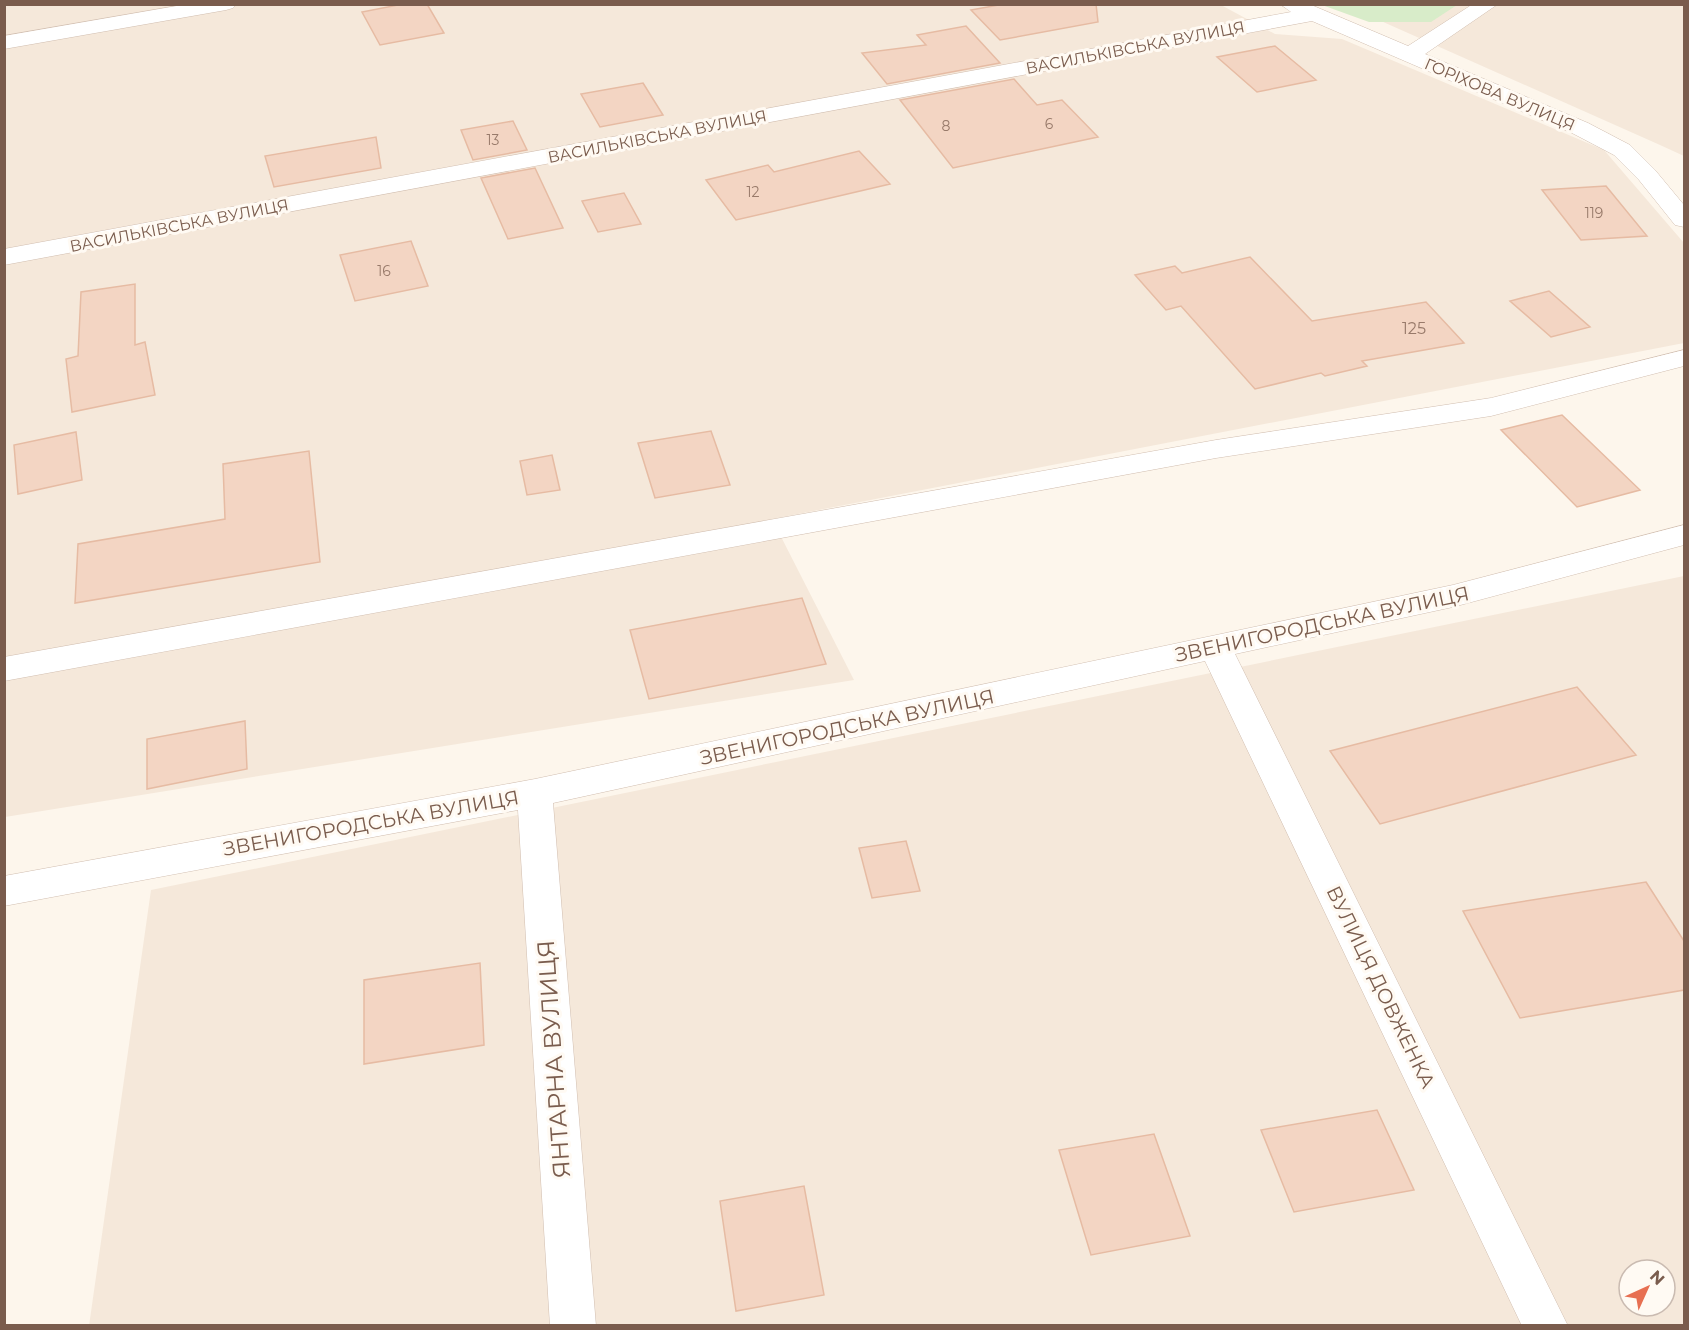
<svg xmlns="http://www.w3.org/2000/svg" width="1689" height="1330" font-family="Montserrat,sans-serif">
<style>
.residential{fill:#f5e8da;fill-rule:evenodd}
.green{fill:#d8ecc9}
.building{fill:#f3d5c3;stroke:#e6bba3;stroke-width:1.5}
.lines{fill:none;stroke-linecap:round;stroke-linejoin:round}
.minor-casing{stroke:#d1beb0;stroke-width:1}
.minor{fill:#fff;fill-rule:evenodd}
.labels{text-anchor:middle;stroke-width:6;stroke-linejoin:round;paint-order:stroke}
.far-number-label{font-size:14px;fill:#987a6a}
.far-street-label{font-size:16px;fill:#7a5c4d;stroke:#fffaf3}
.number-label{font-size:16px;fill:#987a6a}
.street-label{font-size:20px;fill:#7a5c4d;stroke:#fffaf3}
.near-street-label{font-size:24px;fill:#7a5c4d;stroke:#fffaf3}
</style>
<rect width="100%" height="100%" fill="#fdf6ec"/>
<!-- residential -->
<path class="residential" d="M5 5H1221L1275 34 1342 39 1604 150 1684 243V343L772 519 854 680 5 817Z
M1345 5H1684V156L1660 145Z
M1684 576V1325L89 1326 151 890ZM1629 1270H1665V1306H1629Z"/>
<!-- green -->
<path class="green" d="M1322 5H1457L1431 22H1369Z"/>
<!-- building -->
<path class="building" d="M403 4H427L444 33 380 45 362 12Z
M1004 4H1096L1098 22 1000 40 971 10Z
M966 26 1000 63 887 84 862 53 926 45 917 35Z
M1275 46 1316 80 1257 92 1217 57Z
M1014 79 1037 105 1062 100 1098 137 953 168 900 100Z
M643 83 663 115 600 127 581 94Z
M513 121 527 150 473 160 461 130Z
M376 137 381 168 274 187 265 156Z
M859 151 890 184 736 220 706 180 768 165 774 172Z
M535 168 563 228 508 239 481 178Z
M1606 186 1647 236 1581 240 1542 190Z
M624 193 641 224 598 232 582 201Z
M411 241 428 286 355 301 340 255Z
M1250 257 1312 321 1426 302 1464 343 1362 361 1367 366 1325 376 1321 373 1255 389 1181 306 1166 310 1135 275 1175 266 1182 273Z
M135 284V345L145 342 155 395 72 412 66 359 78 356 81 292Z
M1549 291 1590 327 1551 337 1510 301Z
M1562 415 1640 490 1577 507 1501 430Z
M711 431 730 485 655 498 638 443Z
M76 432 82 480 18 494 14 445Z
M309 451 320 562 75 603 78 544 225 519 223 464Z
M552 455 560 490 527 495 520 461Z
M802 598 826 664 649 699 630 630Z
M1577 687 1636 755 1380 824 1330 751Z
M245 721 247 769 147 789V739Z
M906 841 920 891 872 898 859 848Z
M1646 882 1684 941V990L1520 1018 1463 911Z
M480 963 484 1045 364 1064V980Z
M1377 1110 1414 1190 1294 1212 1261 1130Z
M1154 1134 1190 1236 1091 1255 1059 1150Z
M804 1186 824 1295 736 1311 720 1201Z"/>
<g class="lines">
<defs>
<path id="minor" d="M188 4H236L233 8 226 10 4 49V36Z
M1280 4H1309L1408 46 1473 4H1498L1425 54 1588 123 1630 145 1655 170 1684 205V227L1675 225 1639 180 1614 155 1572 133 1312 21 4 265V249L1291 12Z
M1684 350V366L1491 416 1216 458 4 681V657L1216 440 1491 398Z
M1684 525V545L1453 607 1235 654 1568 1326H1522L1205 661 553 803 596 1326H550L518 810 4 906V876L535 779 1453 585Z"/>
</defs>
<!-- minor casing -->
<use href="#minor" class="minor-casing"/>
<!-- minor -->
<use href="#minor" class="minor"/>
</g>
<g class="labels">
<!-- far-number labels -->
<g class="far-number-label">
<text x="1049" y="129">6</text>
<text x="946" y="131">8</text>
<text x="493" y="145">13</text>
<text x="753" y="197">12</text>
<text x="1594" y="218">119</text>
<text x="384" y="276">16</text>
</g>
<!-- far-street labels -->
<g class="far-street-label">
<text transform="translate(1135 47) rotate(-11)" y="6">ВАСИЛЬКІВСЬКА ВУЛИЦЯ</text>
<text transform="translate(1500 94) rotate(23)" y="6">ГОРІХОВА ВУЛИЦЯ</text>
<text transform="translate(657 136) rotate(-11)" y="6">ВАСИЛЬКІВСЬКА ВУЛИЦЯ</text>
<text transform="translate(179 225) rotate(-11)" y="6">ВАСИЛЬКІВСЬКА ВУЛИЦЯ</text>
</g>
<!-- number labels -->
<g class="number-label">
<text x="1414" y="334">125</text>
</g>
<!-- street labels -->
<g class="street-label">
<text transform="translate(1322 624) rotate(-12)" y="7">ЗВЕНИГОРОДСЬКА ВУЛИЦЯ</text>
<text transform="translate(847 727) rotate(-12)" y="7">ЗВЕНИГОРОДСЬКА ВУЛИЦЯ</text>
<text transform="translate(371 823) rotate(-10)" y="7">ЗВЕНИГОРОДСЬКА ВУЛИЦЯ</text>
<text transform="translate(1381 987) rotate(64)" y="7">ВУЛИЦЯ ДОВЖЕНКА</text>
</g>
<!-- near-street labels -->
<g class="near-street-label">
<text transform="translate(554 1059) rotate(-94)" y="8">ЯНТАРНА ВУЛИЦЯ</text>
</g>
</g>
<!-- border -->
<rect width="1689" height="1330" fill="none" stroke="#7a5c4d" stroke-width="12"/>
<!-- north arrow -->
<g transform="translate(1647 1288) rotate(45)"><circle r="28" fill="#fffaf3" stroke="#cabbb1" stroke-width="1.5"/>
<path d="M0-4.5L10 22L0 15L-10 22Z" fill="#e76f51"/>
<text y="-9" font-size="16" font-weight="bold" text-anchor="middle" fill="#7a5c4d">N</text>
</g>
</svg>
